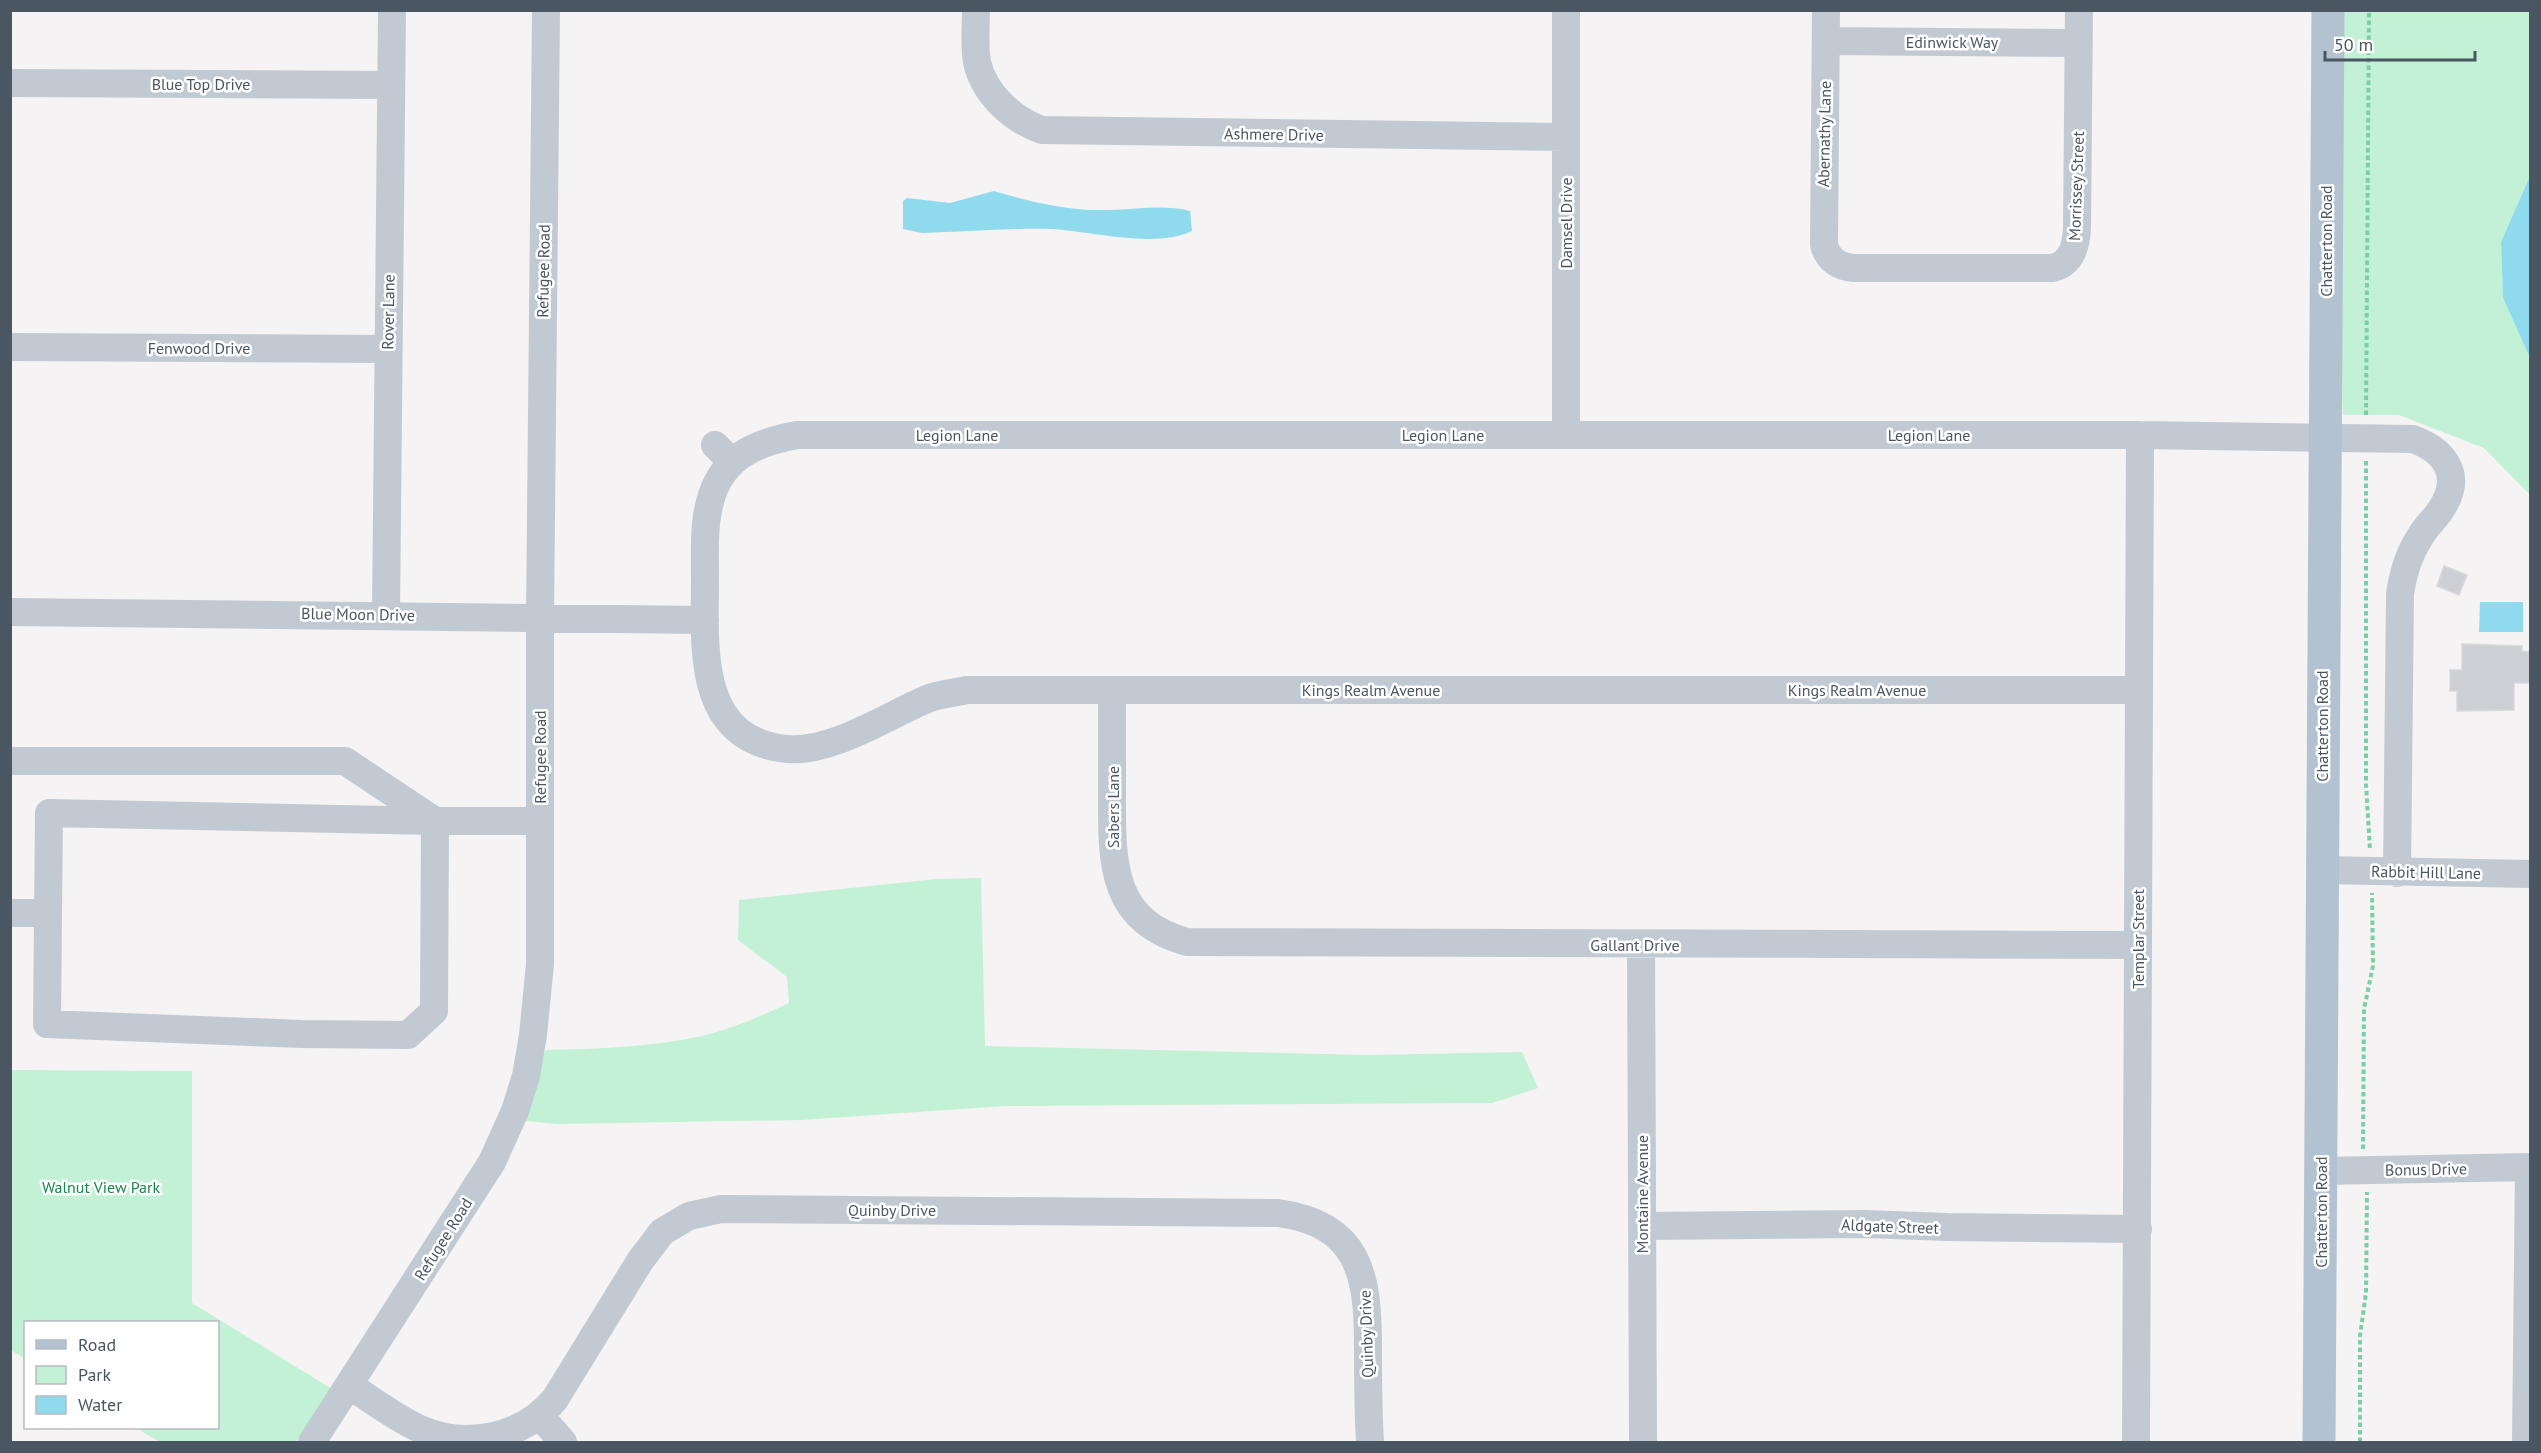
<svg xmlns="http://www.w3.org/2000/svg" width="2541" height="1453" font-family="'PT Sans',sans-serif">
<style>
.green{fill:#c3f1d5}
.water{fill:#90daee}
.building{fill:#cdcfd5;stroke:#d7d9de;stroke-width:1.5}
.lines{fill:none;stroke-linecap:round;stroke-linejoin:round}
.path{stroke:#7ad0a6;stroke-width:4;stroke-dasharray:4.5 3;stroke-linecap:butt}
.minor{stroke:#c1cad2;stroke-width:28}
.major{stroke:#b3c2d1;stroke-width:33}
.labels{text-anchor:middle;stroke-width:5;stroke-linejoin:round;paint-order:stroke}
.street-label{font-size:16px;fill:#4a5661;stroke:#fff}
.park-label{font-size:16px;fill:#17864f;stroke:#fff}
</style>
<rect width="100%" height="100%" fill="#f5f3f3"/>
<!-- green -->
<path class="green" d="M2343 11H2530V176L2501 242 2503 298 2530 358V495L2484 448 2399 415H2343L2340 351Z
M981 878 985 1046 1367 1055 1522 1052 1538 1088 1492 1103 1005 1106 801 1120 557 1124 526 1121 545 1050C598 1049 651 1047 702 1036 732 1029 761 1016 789 1003L787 977 738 940 739 900 936 879Z
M10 1070 192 1071V1303L332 1389 296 1442H160L136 1428H218V1322H26L25 1359 11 1350Z"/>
<!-- water -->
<path class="water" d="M2530 176V358L2503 298 2501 242Z
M994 191C1032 202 1067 211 1108 210 1135 210 1163 204 1190 211L1192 231C1155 249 1091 231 1051 229 1008 228 965 232 922 233L903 229V201L907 198 950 203Z
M2480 602H2523V632H2479Z"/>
<!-- building -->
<path class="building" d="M2444 566 2467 575 2459 595 2437 586Z
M2462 644 2522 646V651L2530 652V683H2514V710L2457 711V691H2450V670H2462Z"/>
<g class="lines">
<!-- path -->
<path class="path" d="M2366 415 2369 10
M2366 461V784L2370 850
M2363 1149 2364 1009 2373 966 2372 893
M2360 1442V1336L2366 1293 2367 1192"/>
<!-- minor -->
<path class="minor" d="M976 10C976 27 974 45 977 62 984 94 1013 120 1042 130L1566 137
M1566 10V435
M1826 10 1824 244C1827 259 1839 267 1854 268H2053C2072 263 2076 246 2077 228L2079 10
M1826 41 2078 43
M10 83 391 85
M10 347 388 349
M715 445 732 462
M10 612 705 620
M386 614 392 10
M1112 690C1112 725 1112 760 1112 795 1112 862 1110 921 1187 942L2138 945
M2138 690H967C954 693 939 694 927 699 887 716 831 753 787 749 695 740 705 646 705 579 705 547 702 511 718 481 734 451 765 441 797 435H2140L2413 439C2448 452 2463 478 2440 511 2434 520 2425 527 2420 537 2408 555 2403 573 2400 594L2397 873
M10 761H345L435 821
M435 821 49 813 47 1024 302 1034 408 1035 434 1011 435 821H540
M2322 870 2530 874
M10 913H48
M1641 945 1643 1442
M2321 1171 2530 1167
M1642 1226 1865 1224 1947 1227 2138 1229
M349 1385C372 1400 395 1418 420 1429 466 1449 523 1438 555 1399L640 1261 662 1232 689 1216 721 1209 1278 1213C1359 1224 1368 1274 1368 1346 1368 1378 1368 1410 1370 1442
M540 1416 563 1442
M312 1442 492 1162 515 1111 526 1076 533 1035 540 964V618L546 10
M2136 1442 2140 435
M2526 1442 2529 1167"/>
<!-- major -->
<path class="major" d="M2319 1442 2328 10"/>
</g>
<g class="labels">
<!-- street labels -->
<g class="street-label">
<text x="1952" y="48">Edinwick Way</text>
<text x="201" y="90">Blue Top Drive</text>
<text transform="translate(1274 134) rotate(1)" y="6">Ashmere Drive</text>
<text transform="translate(1824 134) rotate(-89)" y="6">Abernathy Lane</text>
<text transform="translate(2076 186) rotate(-88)" y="6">Morrissey Street</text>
<text transform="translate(1566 223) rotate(-90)" y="6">Damsel Drive</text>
<text transform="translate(2326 241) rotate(-90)" y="6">Chatterton Road</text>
<text transform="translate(543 271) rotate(-89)" y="6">Refugee Road</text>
<text transform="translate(388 312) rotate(-89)" y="6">Rover Lane</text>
<text x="199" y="354">Fenwood Drive</text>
<text x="957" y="441">Legion Lane</text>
<text x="1443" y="441">Legion Lane</text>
<text x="1929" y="441">Legion Lane</text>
<text transform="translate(358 614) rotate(1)" y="6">Blue Moon Drive</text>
<text x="1371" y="696">Kings Realm Avenue</text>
<text x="1857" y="696">Kings Realm Avenue</text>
<text transform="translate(2322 726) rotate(-90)" y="6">Chatterton Road</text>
<text transform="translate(540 757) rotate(-90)" y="6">Refugee Road</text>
<text transform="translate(1113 807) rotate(-90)" y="6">Sabers Lane</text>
<text transform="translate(2426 872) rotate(1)" y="6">Rabbit Hill Lane</text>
<text transform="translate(2138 939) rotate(-90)" y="6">Templar Street</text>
<text x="1635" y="951">Gallant Drive</text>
<text transform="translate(2426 1169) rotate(-1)" y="6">Bonus Drive</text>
<text transform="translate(1642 1194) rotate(-90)" y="6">Montaine Avenue</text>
<text x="892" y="1216">Quinby Drive</text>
<text transform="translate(2321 1212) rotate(-90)" y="6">Chatterton Road</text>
<text transform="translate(1890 1226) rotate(2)" y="6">Aldgate Street</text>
<text transform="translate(443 1239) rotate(-58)" y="6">Refugee Road</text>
<text transform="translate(1366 1334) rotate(-92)" y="6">Quinby Drive</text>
</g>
<!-- park labels -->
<g class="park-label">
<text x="101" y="1193">Walnut View Park</text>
</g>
</g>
<!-- border -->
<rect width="2541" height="1453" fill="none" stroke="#4a5661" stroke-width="24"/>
<!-- legend -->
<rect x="24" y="1321" width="195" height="108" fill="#ffffff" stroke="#b7bbc0" stroke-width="1.5"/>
<rect x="36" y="1340" width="30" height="9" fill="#b3c2d1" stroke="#b7bbc0" stroke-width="1.5"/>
<text x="78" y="1351" font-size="18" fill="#4a5661">Road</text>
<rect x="36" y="1366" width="30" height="18" fill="#c3f1d5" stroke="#b7bbc0" stroke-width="1.5"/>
<text x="78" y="1381" font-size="18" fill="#4a5661">Park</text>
<rect x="36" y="1396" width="30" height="18" fill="#90daee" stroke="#b7bbc0" stroke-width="1.5"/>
<text x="78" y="1411" font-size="18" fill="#4a5661">Water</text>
<!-- scale -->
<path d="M2325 51v9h150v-9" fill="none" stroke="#4a5661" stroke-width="3"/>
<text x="2334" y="51" font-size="18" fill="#4a5661" stroke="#ffffff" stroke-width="4.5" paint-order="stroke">50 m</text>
</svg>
